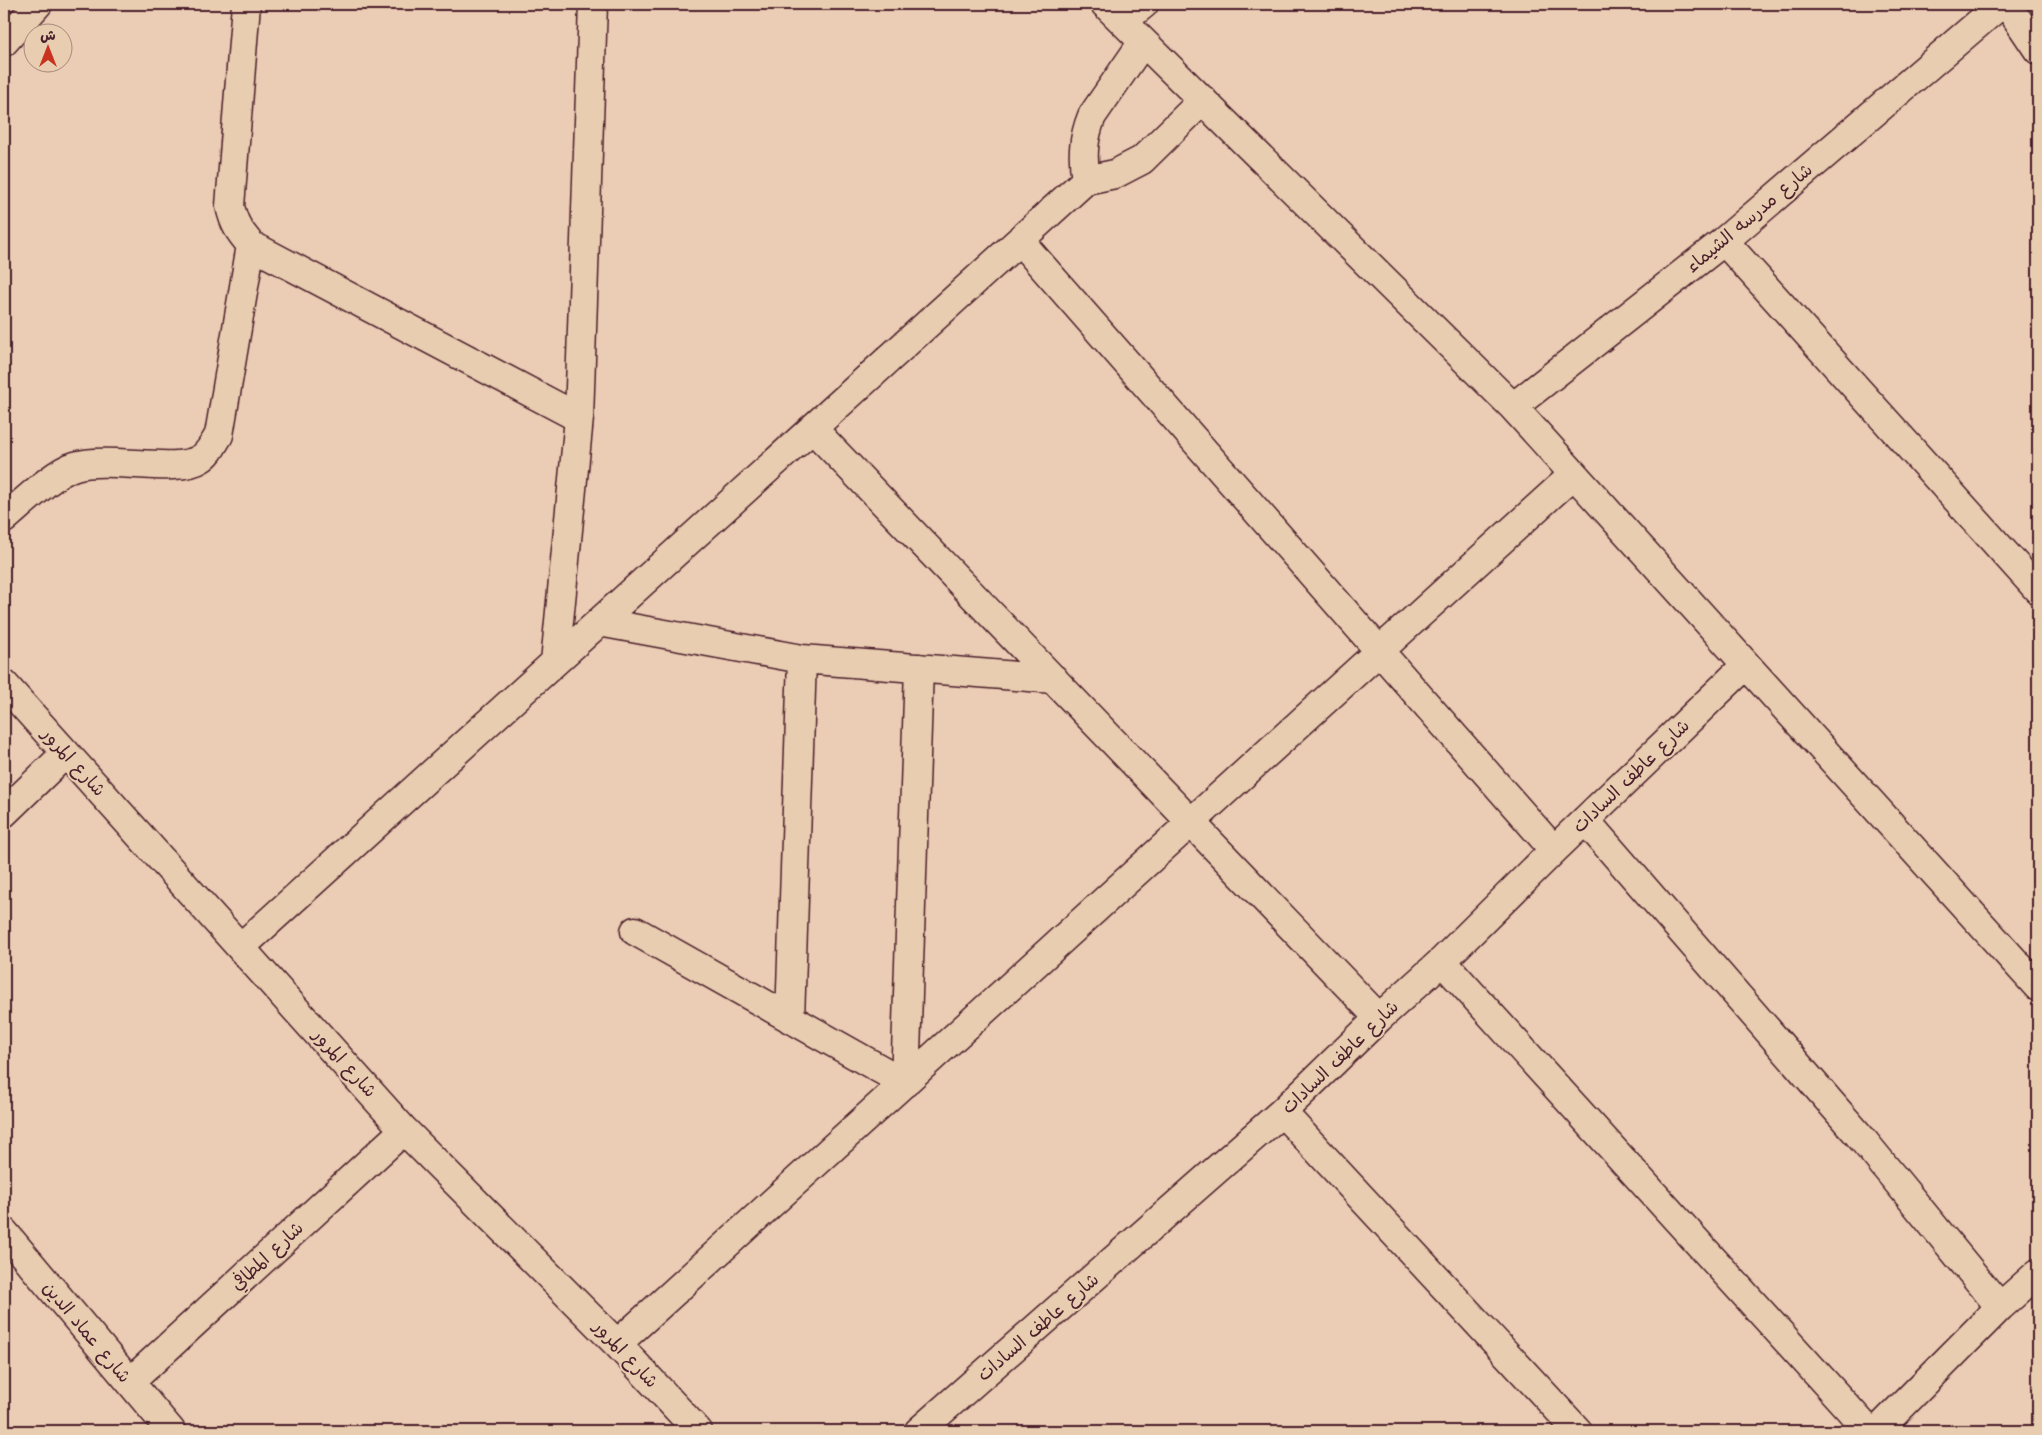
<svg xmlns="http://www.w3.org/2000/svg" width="2042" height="1435" font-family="Kalam,'Playpen Sans Arabic',sans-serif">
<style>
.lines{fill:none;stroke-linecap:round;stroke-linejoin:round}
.minor-casing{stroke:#4a1f2b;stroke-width:31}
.minor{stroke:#e8cdb0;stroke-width:28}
.labels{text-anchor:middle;stroke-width:4;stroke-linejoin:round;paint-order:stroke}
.street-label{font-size:18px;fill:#4a1f2b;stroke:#e8cdb0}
</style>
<rect width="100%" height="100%" fill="#ebccb4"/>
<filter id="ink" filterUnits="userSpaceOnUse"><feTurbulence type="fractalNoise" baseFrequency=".02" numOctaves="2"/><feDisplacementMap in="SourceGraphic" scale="10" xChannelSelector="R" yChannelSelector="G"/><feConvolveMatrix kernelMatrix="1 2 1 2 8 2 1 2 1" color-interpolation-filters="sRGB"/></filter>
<g filter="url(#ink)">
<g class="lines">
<defs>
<path id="minor" d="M246 4 230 206C234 224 239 231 251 245L579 418
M1105 4 1513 407 2038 987
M2007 4 2038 50
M1123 21 1144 4
M4 42 38 4
M1086 180C1082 157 1083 138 1092 116L1143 42
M1020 241 1554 850
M1724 241 2038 590
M1513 407 1724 241 2001 4
M813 429 1379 1018
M4 519C22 504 54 472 75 466 109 456 177 474 200 459 209 454 214 443 219 435L251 245
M599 622 802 659 1054 679
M555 662 579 418 593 4
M4 684 404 1130 617 1344 698 1431
M4 813 66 753
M1585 820 1863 1140 2000 1307
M635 931 905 1083 919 668
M241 947 1086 180 1115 174 1142 160 1203 100
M1442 961 1869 1431
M790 1019 802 659
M1282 1112 1578 1431
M4 1232 171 1431
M617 1344 1573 475
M130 1382 404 1130
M919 1431 1282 1112 1379 1018 1442 961 1554 850 1745 666
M1877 1431 2000 1307 2038 1273"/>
</defs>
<!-- minor casing -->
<use href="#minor" class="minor-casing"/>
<!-- minor -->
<use href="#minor" class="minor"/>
</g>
</g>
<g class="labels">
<!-- street labels -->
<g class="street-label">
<text transform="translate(1749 218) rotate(-40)" y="6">شارع مدرسه الشيماء</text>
<text transform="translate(74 762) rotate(48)" y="6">شارع المرور</text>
<text transform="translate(1631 776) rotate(-44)" y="6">شارع عاطف السادات</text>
<text transform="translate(1340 1057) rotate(-44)" y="6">شارع عاطف السادات</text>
<text transform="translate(345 1063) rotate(48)" y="6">شارع المرور</text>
<text transform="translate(267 1256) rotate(-43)" y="6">شارع المطافي</text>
<text transform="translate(1038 1327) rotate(-41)" y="6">شارع عاطف السادات</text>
<text transform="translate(87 1332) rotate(50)" y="6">شارع عماد الدين</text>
<text transform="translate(626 1354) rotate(47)" y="6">شارع المرور</text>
</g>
</g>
<!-- margin -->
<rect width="2042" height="1435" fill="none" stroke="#e8cdb0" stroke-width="20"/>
<rect x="10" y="10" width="2022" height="1415" fill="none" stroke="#4a1f2b" stroke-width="2" filter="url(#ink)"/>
<!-- north arrow -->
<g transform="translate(48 48)"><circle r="24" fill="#e8cdb0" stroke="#a9877b"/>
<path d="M0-4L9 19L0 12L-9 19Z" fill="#c8321e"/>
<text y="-8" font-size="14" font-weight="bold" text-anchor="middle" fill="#4a1f2b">ش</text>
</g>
</svg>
